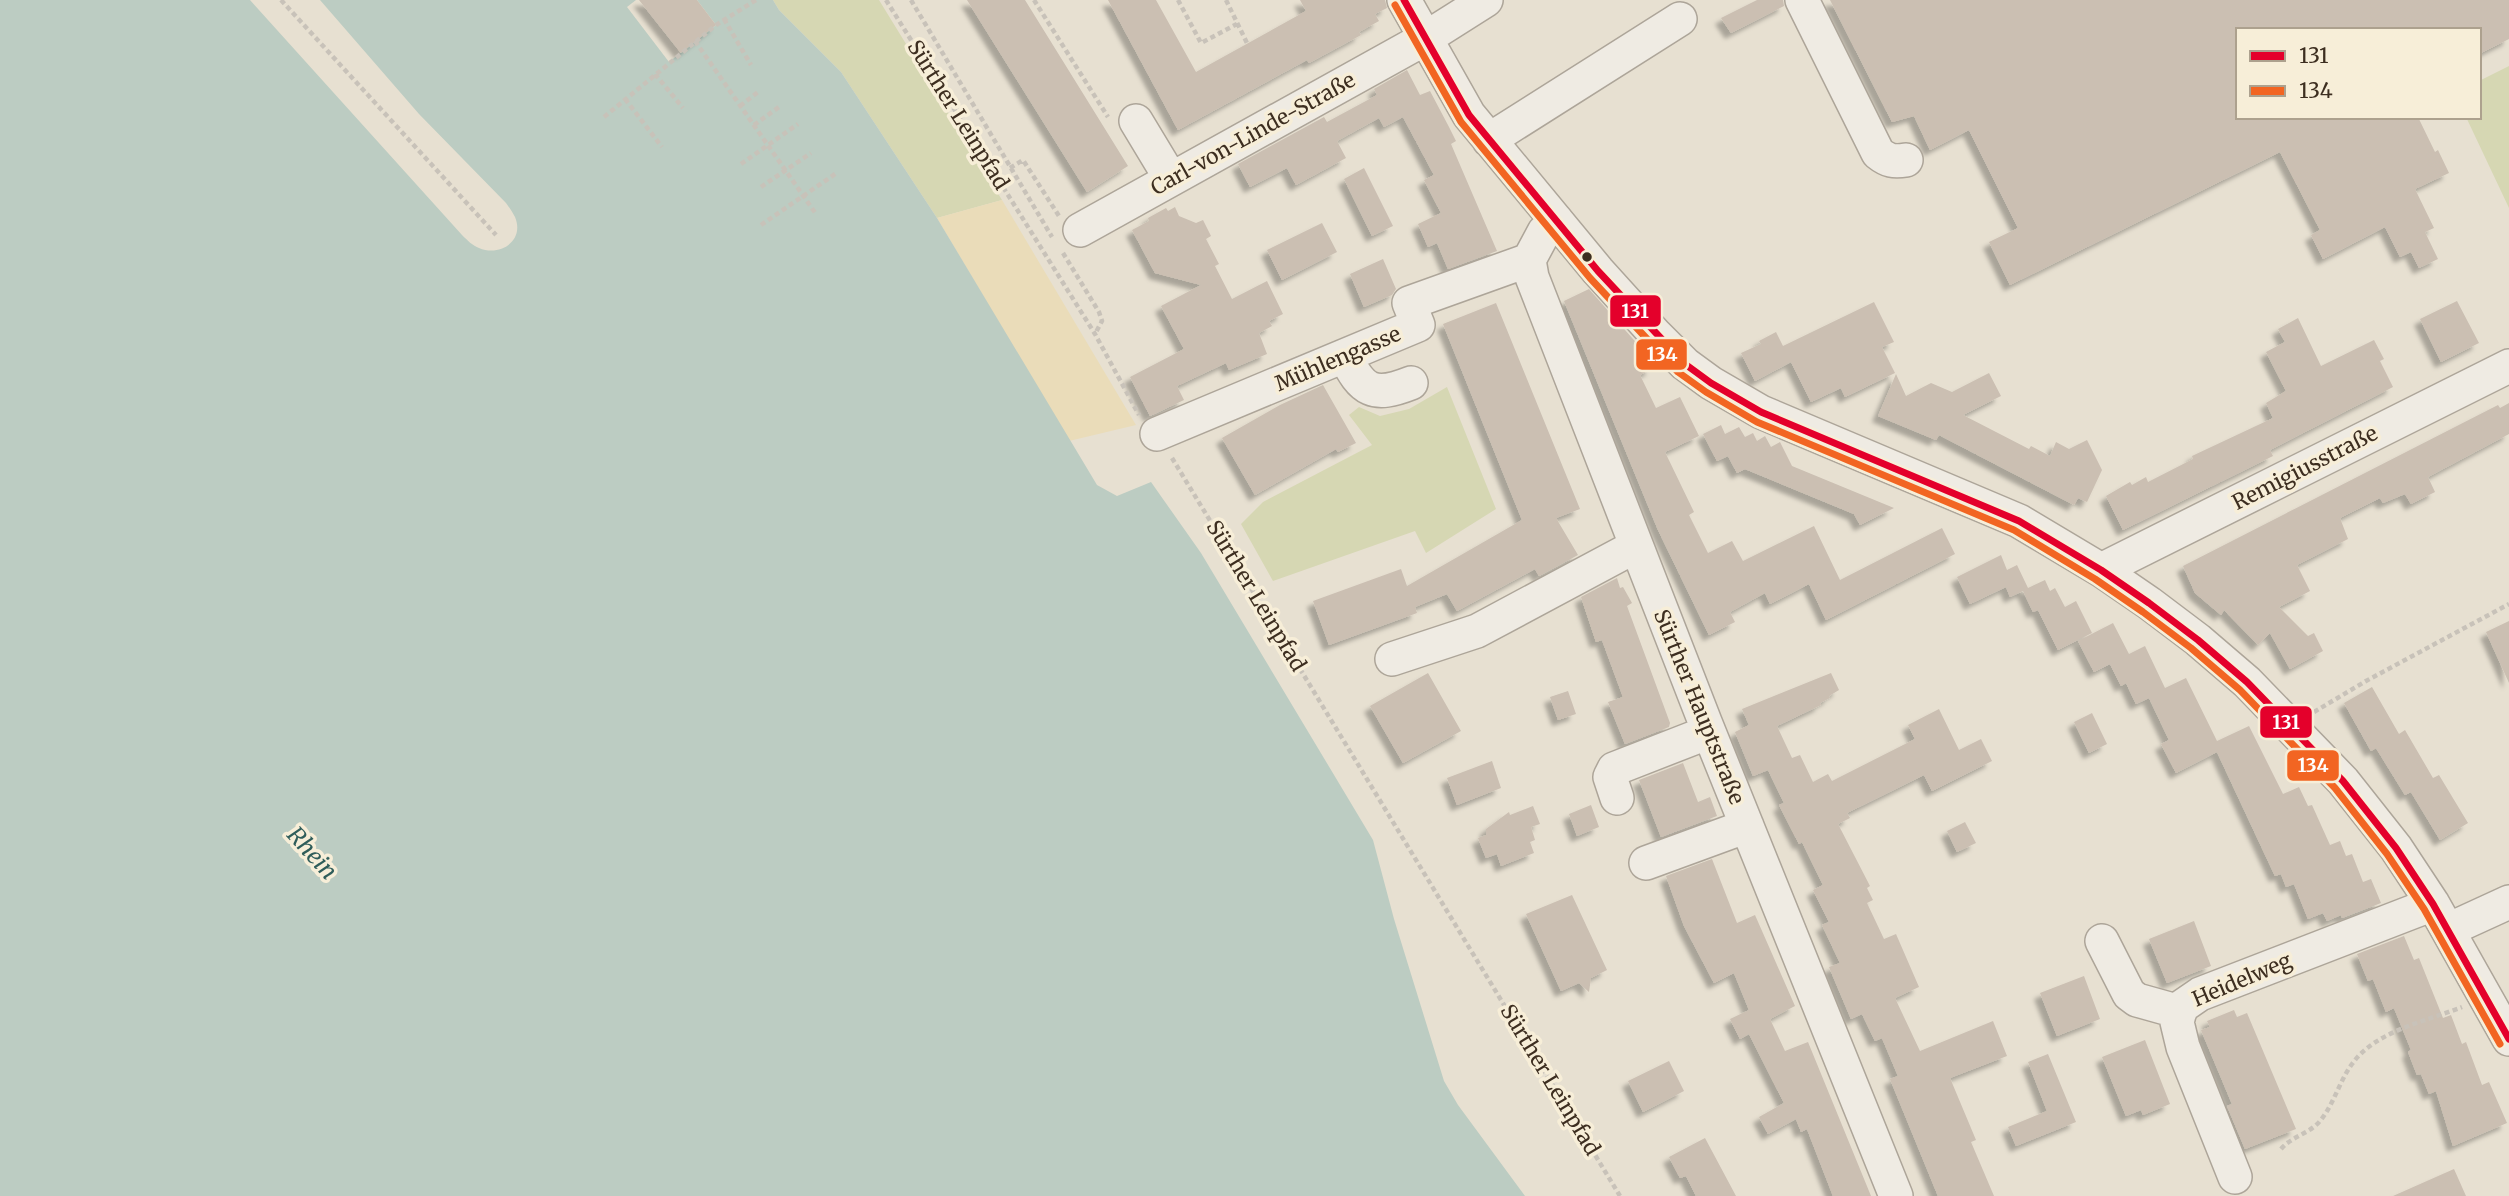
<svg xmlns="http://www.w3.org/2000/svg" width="2509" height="1196" font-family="Merriweather,serif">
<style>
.green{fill:#d6d7b3}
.sand{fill:#eadcb9}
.water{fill:#bcccc2}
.pier{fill:#e7e0d1}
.building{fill:#cbbfb2;filter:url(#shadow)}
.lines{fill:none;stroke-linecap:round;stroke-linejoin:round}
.minor-casing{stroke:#ada599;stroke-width:36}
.path{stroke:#c8c2b9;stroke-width:4.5;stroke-dasharray:5 3.5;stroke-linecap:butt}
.minor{stroke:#efebe3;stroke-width:33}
.bus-1-casing{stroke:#f7eed8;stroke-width:12}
.bus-2-casing{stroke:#f7eed8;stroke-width:12}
.bus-1{stroke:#e4002b;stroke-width:7}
.bus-2{stroke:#f26522;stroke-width:7}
.bus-dot{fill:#3d2e20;stroke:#f7eed8;stroke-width:2.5}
.labels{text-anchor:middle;stroke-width:7;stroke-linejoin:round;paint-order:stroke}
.street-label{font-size:21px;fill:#3d2e20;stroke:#f7eed8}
.water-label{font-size:23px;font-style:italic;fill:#2f5d5a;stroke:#f7eed8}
.line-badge{stroke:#f7eed8;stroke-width:2.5}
.badge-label{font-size:19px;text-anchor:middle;font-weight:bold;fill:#fff}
</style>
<defs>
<filter id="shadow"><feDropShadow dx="-6" dy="6" stdDeviation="2" flood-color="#0004"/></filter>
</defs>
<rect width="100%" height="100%" fill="#e7e0d1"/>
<!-- green -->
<path class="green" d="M773 0H879L1002 200 937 218 841 72 779 10Z
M2509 66V208L2466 117H2479V81Z
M1447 387 1496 509 1426 553 1415 531 1273 581 1241 524 1263 502 1372 445 1349 415 1359 407 1380 416 1409 409Z"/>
<!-- sand -->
<path class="sand" d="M1002 200 1136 425 1069 441 937 218Z"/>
<!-- water -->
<path class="water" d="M0 0H250L462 235C467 240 473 246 479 248 500 257 525 241 515 217 513 213 509 207 506 203L419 114 320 0H773L779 10 841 72 937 218 1097 485 1117 496 1151 482 1201 553 1373 840 1394 919 1444 1081 1458 1105 1525 1196H0Z"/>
<!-- pier -->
<path class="pier" d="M636 0H697L716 25 669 62 627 7Z"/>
<!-- building -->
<path class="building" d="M639 0H697L716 25 681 53Z
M967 0H1025L1128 166 1087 192Z
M1108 0H1156L1196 72 1306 11 1300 0H1385L1387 8 1375 14 1379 21 1359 32 1361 35 1309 63 1307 60 1178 130Z
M1757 0H1783L1784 6 1731 33 1721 18Z
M1830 0H2509V39L2479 54V30H2238V117H2418L2435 152 2438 150 2449 173 2415 189 2434 228 2425 232 2438 259 2419 268 2411 252 2400 257 2385 227 2323 259 2311 235 2320 230 2280 152 2010 285 1989 242 2018 228 1969 130 1930 150 1914 116 1892 122Z
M1407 70 1420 95 1430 91 1449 127 1456 141 1451 144 1497 251 1448 269 1437 243 1428 247 1418 224 1441 213 1424 180 1434 175 1403 117 1384 127 1379 118 1337 141 1346 158 1296 185 1287 168 1250 187 1238 164 1324 117 1327 122 1377 95 1374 89Z
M1364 168 1393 226 1372 236 1344 179Z
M1175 207 1179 216 1196 223 1203 220 1211 236 1206 239 1219 264 1215 266 1232 299 1267 281 1283 314 1269 321 1272 326 1259 333 1267 354 1229 370 1226 363 1177 386 1184 400 1150 416 1130 377 1184 349 1161 306 1201 285 1155 273 1132 230 1149 221 1148 218 1166 208 1168 211Z
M1322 223 1337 252 1282 280 1267 250Z
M1383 259 1396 289 1392 295 1364 307 1350 274Z
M1589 289 1640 347 1652 369 1640 375 1656 408 1680 397 1699 436 1665 452 1694 512 1689 515 1708 553 1732 541 1743 561 1814 526 1840 580 1942 528 1955 554 1826 620 1809 584 1770 604 1765 593 1730 612 1735 622 1709 635 1658 530 1564 301Z
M2457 301 2479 343 2441 362 2420 319Z
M1874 302 1894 342 1882 347 1895 373 1845 397 1841 388 1811 402 1791 362 1755 381 1741 353 1761 344 1759 341 1776 332 1783 346Z
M1496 303 1580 509 1556 518 1578 555 1539 576 1535 569 1457 611 1447 594 1415 607 1417 613 1329 645 1313 601 1401 569 1407 586 1522 520 1443 324Z
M2298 318 2321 366 2374 340 2384 359 2380 361 2393 387 2270 450 2273 456 2123 530 2106 496 2130 482 2132 485 2146 477 2148 482 2193 459 2192 456 2273 418 2266 403 2286 391 2266 352 2285 342 2278 329Z
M1989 373 2001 396 1963 415 2029 449 2031 446 2050 456 2056 442 2069 449 2087 440 2102 470 2087 502 2078 498 2074 505 1939 435 1936 440 1878 416 1896 374 1906 396 1931 383 1952 392Z
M1323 385 1356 443 1338 452 1336 449 1255 495 1222 438 1280 405Z
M2509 403V434L2428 477 2435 492 2411 504 2405 494 2383 503 2380 498 2340 518 2348 539 2297 565 2310 591 2279 607 2308 636 2314 633 2323 651 2290 669 2270 633 2258 645 2224 610 2221 615 2195 593 2183 566 2498 405 2500 408Z
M1721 425 1725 434 1739 427 1745 437 1753 433 1757 441 1765 436 1771 447 1780 442 1792 466 1894 508 1860 525 1854 514 1745 469 1737 473 1728 456 1717 461 1703 434Z
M2001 555 2007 570 2017 565 2028 588 2045 580 2050 591 2055 588 2065 607 2076 601 2092 633 2058 650 2038 610 2033 612 2023 591 2010 597 2006 587 1970 604 1957 577Z
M1617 578 1620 588 1623 587 1632 603 1627 606 1670 723 1669 727 1625 744 1608 702 1623 697 1602 640 1596 642 1581 597Z
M2509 621V683L2486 632Z
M2113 623 2129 654 2145 646 2165 688 2186 678 2217 741 2249 726 2283 794 2299 787 2308 806 2312 805 2330 845 2340 841 2346 856 2352 854 2363 882 2371 879 2381 903 2342 918 2341 915 2327 921 2323 913 2308 919 2294 884 2286 887 2281 874 2275 876 2217 752 2176 773 2161 744 2169 740 2149 698 2136 704 2126 683 2121 686 2110 664 2094 672 2078 641Z
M1428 673 1461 731 1403 763 1370 706Z
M1831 673 1839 690 1829 696 1830 698 1820 703 1821 705 1777 726 1792 758 1800 755 1813 782 1828 774 1832 781 1915 739 1908 725 1939 709 1959 750 1981 739 1992 761 1932 791 1924 775 1847 813 1850 818 1838 824 1870 886 1867 888 1873 900 1867 903 1884 939 1896 934 1919 987 1895 998 1920 1051 1993 1021 2007 1056 1950 1078 1976 1140 1971 1142 1994 1196H1938L1890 1079 1898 1076 1882 1038 1875 1041 1862 1014 1851 1019 1829 967 1840 963 1822 925 1829 922 1813 890 1823 885 1802 842 1799 844 1779 805 1784 803 1768 770 1753 776 1735 732 1749 725 1742 709Z
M2372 687 2399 734 2405 730 2433 778 2439 775 2468 823 2440 840 2411 792 2405 795 2376 748 2371 751 2344 703Z
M1568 691 1576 714 1558 720 1550 697Z
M2092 713 2107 744 2089 753 2074 722Z
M1492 761 1501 788 1457 805 1447 778Z
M1683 763 1698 802 1710 797 1717 816 1661 837 1639 780Z
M1591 805 1599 827 1577 836 1569 814Z
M1533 806 1540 824 1531 827 1535 840 1530 842 1534 853 1501 866 1497 854 1486 858 1478 838 1486 835V829L1509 812 1510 815Z
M1965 822 1976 843 1957 852 1947 831Z
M1712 859 1737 923 1755 915 1795 1006 1770 1019 1785 1051 1808 1042 1871 1196H1833L1807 1129 1801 1132 1796 1119 1768 1134 1759 1117 1784 1103 1749 1034 1740 1039 1730 1019 1749 1010 1734 973 1714 983 1684 926 1666 876Z
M1572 895 1607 970 1591 978 1589 992 1579 983 1561 991 1526 914Z
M2194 921 2211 966 2167 983 2149 939Z
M2404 936 2414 960 2419 958 2443 1018 2451 1015 2462 1044 2466 1042 2482 1085 2489 1082 2507 1123 2453 1146 2436 1091 2429 1094 2421 1074 2417 1075 2408 1052 2411 1050 2394 1008 2386 1012 2373 979 2368 981 2357 954Z
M2084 976 2100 1019 2057 1036 2040 993Z
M2234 1010 2237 1017 2247 1013 2296 1129 2245 1149 2227 1106 2232 1104 2201 1030 2210 1027 2207 1021Z
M2145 1040 2170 1104 2143 1115 2141 1110 2126 1116 2102 1057Z
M2048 1054 2076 1122 2016 1146 2008 1127 2047 1111 2028 1062Z
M1669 1061 1684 1091 1643 1112 1628 1081Z
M1705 1138 1736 1196H1696L1686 1176 1680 1178 1669 1157Z
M2454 1169 2466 1196H2393Z"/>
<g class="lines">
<defs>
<path id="minor" d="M1404 0 1469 115 1598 271 1656 335 1685 364 1711 383 1761 412 2019 521 2101 570 2149 603 2198 640 2247 682 2343 781 2396 848 2433 904 2509 1039
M1802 0 1878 153C1888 161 1894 162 1906 160
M1136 121 1171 179
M1489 140 1680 19
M1556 220 1544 232 1529 260 1532 277 1705 722 1896 1196
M1080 230 1426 38 1486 0
M1345 356C1362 391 1373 398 1411 383
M1157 434 1418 325 1409 303 1529 260
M2101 570 2509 366
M1392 659 1477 631 1636 546
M1617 798 1610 777 1614 769 1709 732
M1646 863 1747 826
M2448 930 2509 902
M2102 941 2129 994 2137 1000 2180 1012
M2235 1177 2183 1047 2177 1022 2181 1007 2200 994 2433 904"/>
</defs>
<!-- minor casing -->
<use href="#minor" class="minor-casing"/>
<!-- path -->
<path class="path" d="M281 0 496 235
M886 0 1095 334 1139 415
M911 0 1052 237
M1034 0 1108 117
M1178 0 1201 43 1237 24
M1226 0 1247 43
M724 19 751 65
M695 41 816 214
M655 74 683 108
M625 99 662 147
M740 106 758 92
M604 117 716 25 756 0
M754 125 779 107
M741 164 798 124
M1010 168 1023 160 1059 216
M761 187 811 153
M761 225 838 172
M1063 253 1099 312 1102 321 1095 334
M1172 458 1620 1196
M2314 712 2366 681 2509 604
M2281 1149C2292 1136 2309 1134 2320 1121 2334 1104 2339 1082 2352 1064 2375 1031 2427 1021 2462 1007"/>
<!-- minor -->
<use href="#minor" class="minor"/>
<defs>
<path id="bus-1" d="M1404 0 1469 115 1598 271 1685 364 1711 383 1761 412 2019 521 2101 570 2149 603 2198 640 2247 682 2343 781 2396 848 2433 904 2509 1039"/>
<path id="bus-2" d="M1395 5 1461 122 1590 278 1678 372 1706 392 1757 422 2014 530 2095 579 2143 612 2191 648 2240 690 2335 788 2387 854 2424 909 2500 1044"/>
</defs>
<!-- bus-1 casing -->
<use href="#bus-1" class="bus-1-casing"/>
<!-- bus-2 casing -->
<use href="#bus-2" class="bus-2-casing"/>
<!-- bus-1 -->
<use href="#bus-1" class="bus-1"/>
<!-- bus-2 -->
<use href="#bus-2" class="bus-2"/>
</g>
<!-- markers -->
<circle class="bus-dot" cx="1587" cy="257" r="6"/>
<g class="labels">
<!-- street labels -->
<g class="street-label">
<text transform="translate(958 115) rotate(58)" y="7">Sürther Leinpfad</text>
<text transform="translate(1253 134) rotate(-29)" y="7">Carl-von-Linde-Straße</text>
<text transform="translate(1338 359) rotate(-23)" y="7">Mühlengasse</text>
<text transform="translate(2305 468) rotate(-27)" y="7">Remigiusstraße</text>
<text transform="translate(1256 596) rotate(59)" y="7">Sürther Leinpfad</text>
<text transform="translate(1699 707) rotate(68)" y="7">Sürther Hauptstraße</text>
<text transform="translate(2242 980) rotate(-23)" y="7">Heidelweg</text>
<text transform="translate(1550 1080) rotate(59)" y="7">Sürther Leinpfad</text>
</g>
<!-- water labels -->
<g class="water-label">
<text transform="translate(312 853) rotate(48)" y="8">Rhein</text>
</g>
</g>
<g class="line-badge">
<rect x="1609" y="294" width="53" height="34" rx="7" fill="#e4002b"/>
<rect x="1635" y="338" width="53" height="33" rx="7" fill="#f26522"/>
<rect x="2259" y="705" width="54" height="34" rx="7" fill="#e4002b"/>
<rect x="2286" y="749" width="54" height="33" rx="7" fill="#f26522"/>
</g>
<g class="badge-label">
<text x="1635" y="318">131</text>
<text x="1662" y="361">134</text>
<text x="2286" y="729">131</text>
<text x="2313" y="772">134</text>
</g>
<!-- legend -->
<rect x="2236" y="28" width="245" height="91" fill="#f7eed8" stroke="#ada18e" stroke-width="2"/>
<rect x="2250" y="51" width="35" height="10" fill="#e4002b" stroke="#ada18e" stroke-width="2"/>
<text x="2299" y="63" font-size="21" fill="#3d2e20">131</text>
<rect x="2250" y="86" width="35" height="10" fill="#f26522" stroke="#ada18e" stroke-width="2"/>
<text x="2299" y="98" font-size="21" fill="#3d2e20">134</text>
</svg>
